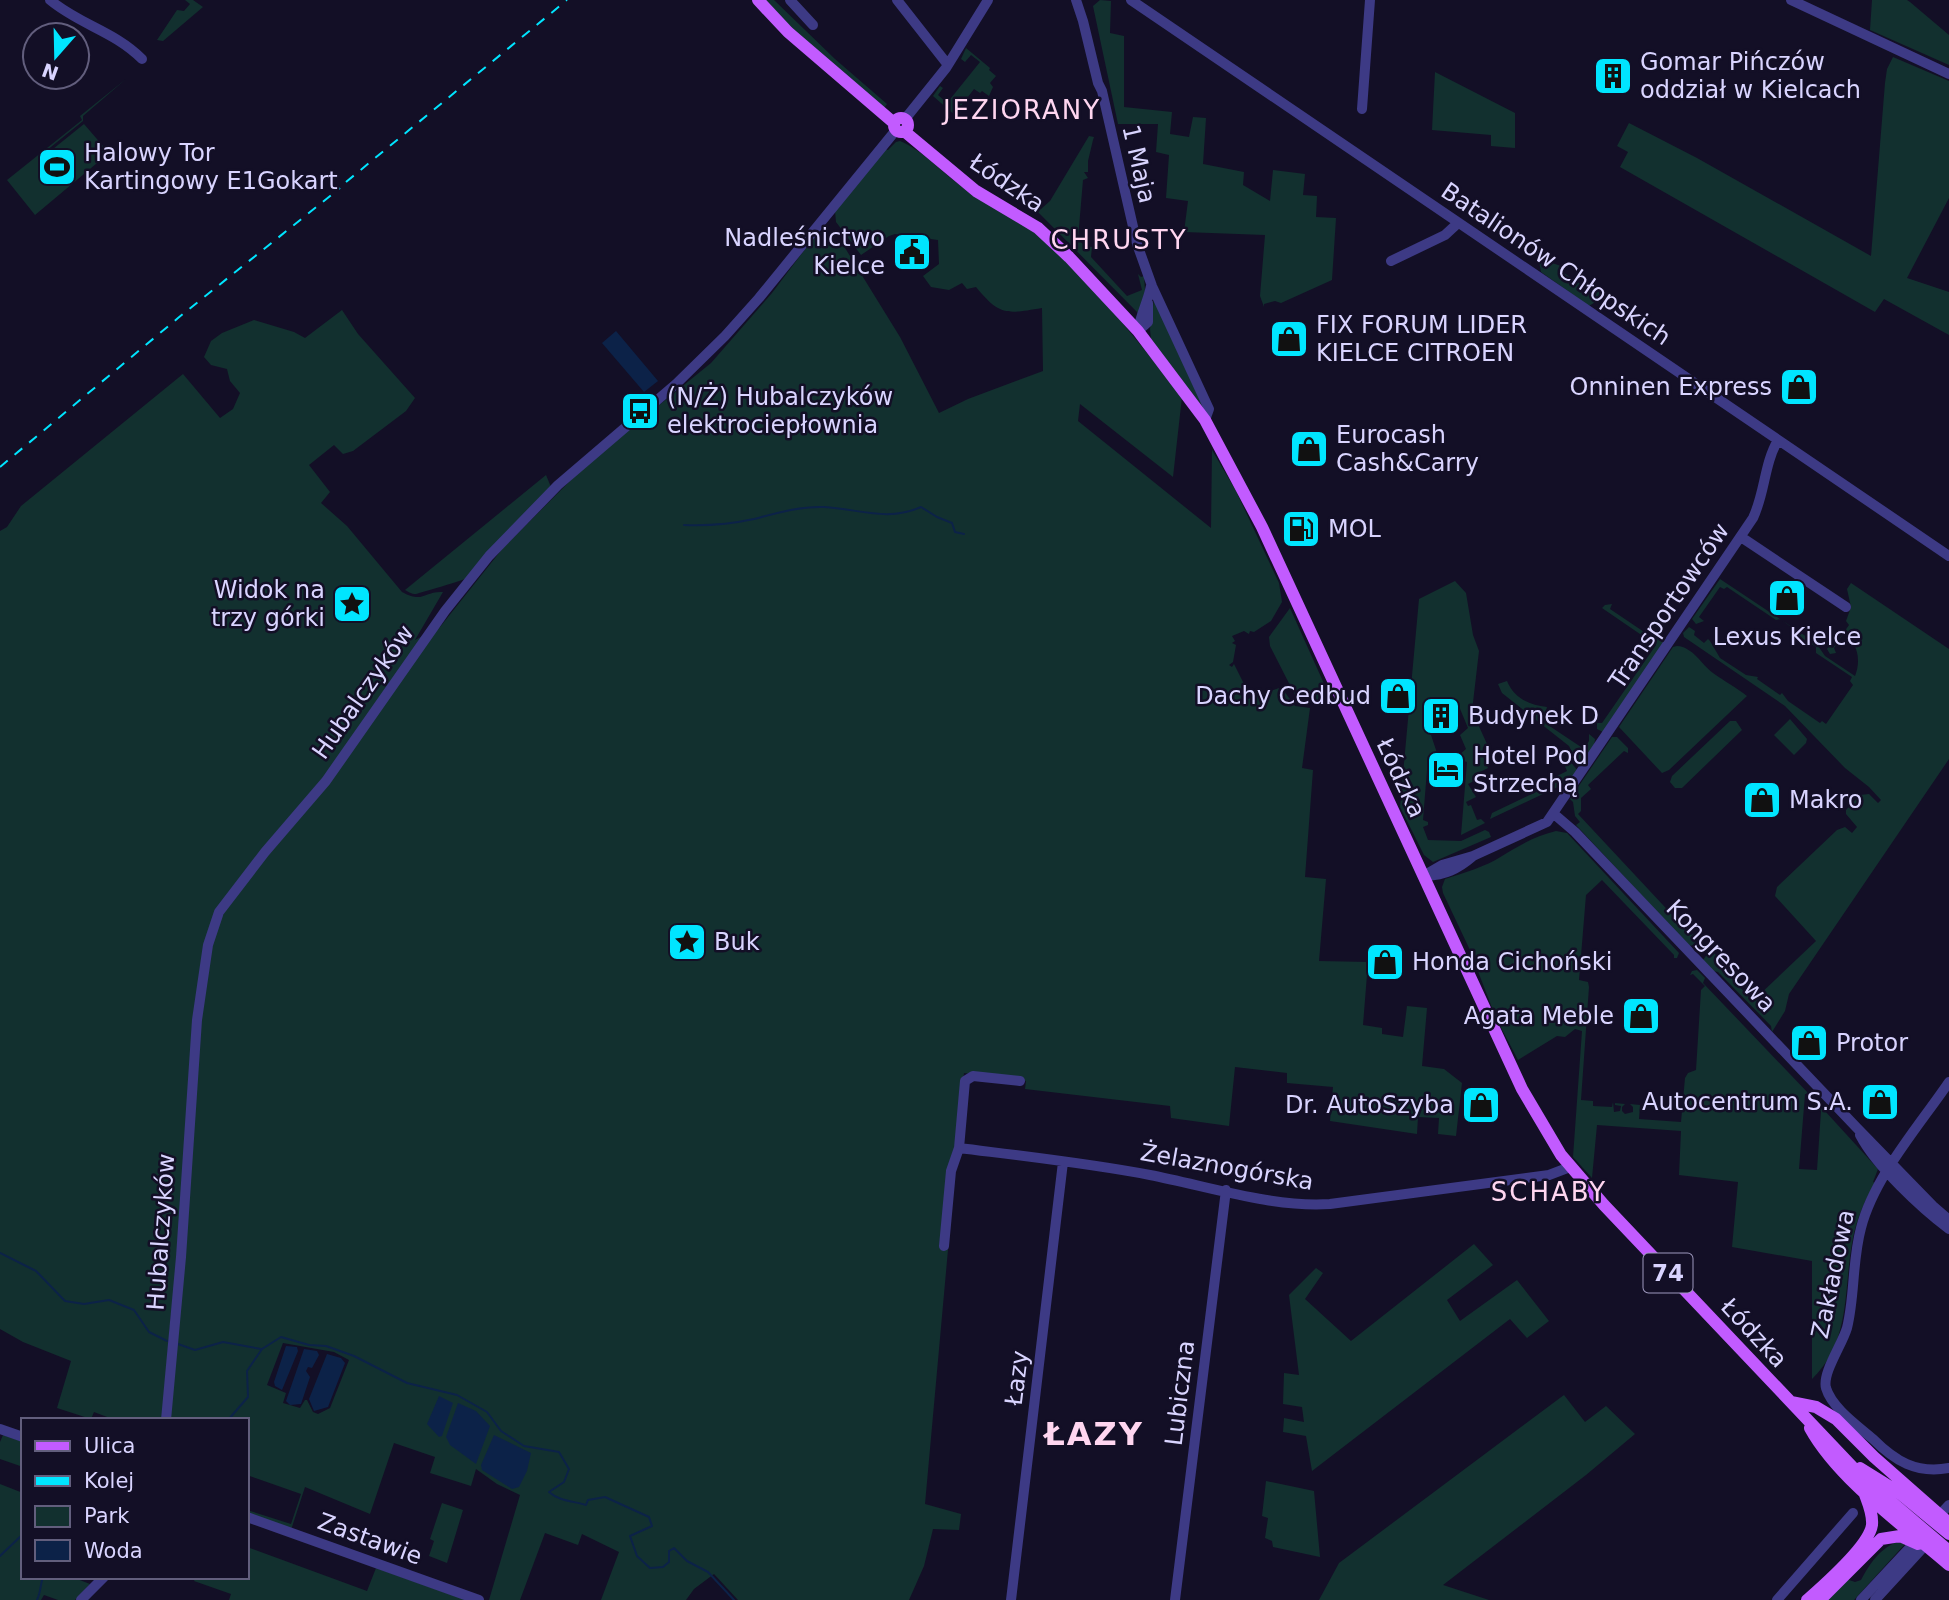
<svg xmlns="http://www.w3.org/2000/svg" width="1949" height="1600" font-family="'DejaVu Sans',sans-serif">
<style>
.green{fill:#12302f;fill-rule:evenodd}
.water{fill:#0c2248}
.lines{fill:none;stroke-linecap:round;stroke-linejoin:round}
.stream{stroke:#0c2248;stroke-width:2}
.minor{stroke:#3d3a85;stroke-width:10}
.major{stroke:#c25bff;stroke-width:12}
.rail{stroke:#00e5ff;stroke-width:2;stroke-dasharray:10 9;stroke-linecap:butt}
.labels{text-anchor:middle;stroke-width:5;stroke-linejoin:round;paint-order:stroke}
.shield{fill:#130f26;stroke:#9e99be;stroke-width:2}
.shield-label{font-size:23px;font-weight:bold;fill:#d9d4ff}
.poi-label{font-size:24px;fill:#d9d4ff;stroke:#130f26;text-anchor:start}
.street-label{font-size:24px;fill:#d9d4ff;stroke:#130f26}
.neighbourhood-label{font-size:26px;letter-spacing:2px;fill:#ffd6f0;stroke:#130f26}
.district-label{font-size:32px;font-weight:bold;letter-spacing:2px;fill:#ffd6f0;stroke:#130f26}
</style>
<rect width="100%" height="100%" fill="#130f26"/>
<!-- green -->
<path class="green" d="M185 0H193L203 7 163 41 157 40 177 10 184 11 190 4Z
M763 0H774L835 59 887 104 884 108 789 26Z
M1100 0 1111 1 1110 33 1124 36V107L1172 112 1170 134 1189 137 1193 117 1206 118 1203 164 1244 172 1243 185 1270 201 1273 170 1305 174 1303 195 1317 196 1316 217 1336 218 1332 280 1281 303 1275 301 1264 304V307L1260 296 1265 235 1184 232 1188 201 1166 198 1169 155 1156 152 1158 124H1118L1093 6Z
M1872 0H1907L1910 2 1949 35V65L1870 30Z
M966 48 990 68 989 70 996 76 990 83 993 87 989 96 982 91 980 93 974 89 961 106 963 109 957 117 933 96 940 86 943 88 938 95 947 103 980 62 971 55 965 62 961 59Z
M1893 57 1949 81V198L1907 278 1949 292V335L1884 299 1875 312 1620 167 1628 152 1617 146 1629 123 1697 158 1871 256 1885 83 1887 69Z
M1435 72 1515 113V148L1491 146V135L1432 130Z
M126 79 83 116V121L46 151H44L48 153 84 124 109 153 35 215 7 180 82 120 80 116Z
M1089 136 1094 137 1093 140 1088 161V172H1084L1088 178 1083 180 1078 239 1085 246 1092 247 1091 257 1127 296 1142 290 1138 274 1141 277 1144 276 1145 291 1139 314 1034 208 1036 205 1041 209 1050 201Z
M900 141C924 151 942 173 964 188 980 199 999 205 1015 217 1080 267 1131 332 1182 397L1173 477 1080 404 1078 421 1211 528 1212 450 1236 491 1279 583 1282 602 1271 621 1254 632 1250 631 1249 634 1244 631 1232 636 1235 641 1232 643 1236 645 1233 662 1229 665 1232 667 1234 664 1246 688 1243 690 1248 699 1279 688 1284 691 1295 706 1310 708 1302 768 1313 770 1305 877 1326 879 1319 961 1368 962 1363 1025 1382 1028V1034L1403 1037 1407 1006 1427 1008 1422 1066 1444 1069 1462 1083 1456 1136 1438 1134 1439 1118 1418 1117 1417 1134 1330 1121 1333 1087 1287 1083V1073L1235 1067 1229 1126 1171 1118 1170 1106 1025 1089 1026 1081 964 1073 925 1504 961 1514 959 1530 933 1529 924 1566 909 1600H738L714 1574 694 1589 686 1600H601L619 1552 582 1534 578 1545 545 1533 520 1600H489L520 1495 497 1484 476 1469 471 1486 430 1473 435 1457 394 1443 370 1514 305 1487 291 1530 247 1514V1510L291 1524 301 1494 247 1475V1420H170L171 1314 162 1420H115L94 1412 91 1419 57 1408 71 1361 23 1342 0 1329V531L7 527 21 506 183 374 220 418 233 409 240 393 230 381 227 369 211 365 204 357 211 341 222 333 254 320 294 332 305 338 342 310 358 334 415 398 406 411 353 451 343 454 334 445 309 465 330 492 321 503 347 526 402 592C424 604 423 591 443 592L415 640 440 627 503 548 588 463 711 363 772 293 818 232 828 236 835 246 842 243 900 337 939 413 968 399 1043 371 1042 308C1006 314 1000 316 976 287L967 289 962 283 949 290 931 287 923 276 939 264 938 240 895 234 889 236 861 255 836 222 835 211 885 149 888 150 896 142ZM283 1343 334 1352 349 1360 330 1408 318 1414 313 1412 307 1400H305L300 1408 283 1403 286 1393 267 1385Z
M1543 260 1561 266V271L1588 289 1592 286 1599 292 1600 299 1589 306 1541 272 1539 262Z
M1154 299 1204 406 1203 408 1151 339 1150 329Z
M546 475 551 487 467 578C464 580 420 593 416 594 411 594 409 592 405 590Z
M1720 579 1816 643 1825 656 1855 676C1859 666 1860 653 1852 641L1855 634 1845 631 1834 648 1836 653 1830 654 1827 649 1829 646 1833 648 1849 625 1846 621 1851 607 1847 589 1851 583 1949 649V759L1789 994 1785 1011 1772 1032 1771 1026 1718 972 1713 971 1703 960 1708 953H1714L1717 956 1714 959 1749 997 1754 993 1758 996 1816 941 1775 896 1777 887 1837 830 1845 827 1852 833 1857 827 1846 814V810L1860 795 1869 794 1878 803 1881 800 1869 787 1845 768 1785 706 1684 637 1683 633 1689 627 1695 631 1694 635 1704 643 1708 639 1710 641 1720 658 1746 675 1758 677 1757 679 1780 695 1782 693 1788 701 1820 723 1822 721 1826 724 1853 685 1850 681 1852 677 1816 653V647L1795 634 1794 629 1780 619 1776 620 1727 587 1724 589 1720 587 1699 617 1704 621 1696 624 1692 619Z
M1455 581 1466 593 1473 635 1479 651 1472 711 1487 744 1483 747 1482 754 1488 768 1474 775 1476 780 1468 784 1476 797 1466 802 1468 806 1471 805 1477 820 1481 819 1485 823 1461 835 1467 762 1464 761 1459 767V755L1466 749 1460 735 1468 728 1458 704 1445 709H1437V712L1433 714 1438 729 1431 735 1438 756V765H1433L1432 769 1427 770 1423 820 1428 822V825L1423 827 1428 840 1461 841 1485 830 1489 832 1491 837 1433 862 1424 855 1400 807 1419 599Z
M1612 604 1610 609 1653 638 1657 634 1662 638 1663 644 1603 732 1597 729V723H1602L1656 645 1602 608 1605 605Z
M1290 608 1330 697 1328 701 1305 703 1297 699 1270 646 1269 637Z
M1677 646C1693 647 1701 664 1713 673 1724 681 1737 688 1747 696L1669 770 1662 773 1619 727 1673 647Z
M1507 681C1514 698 1529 705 1547 707L1544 718 1548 725 1584 749 1589 741V734L1595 739 1594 747 1583 762 1575 758 1569 746 1502 693 1498 684Z
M1790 719 1807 739 1806 743 1794 755 1774 735Z
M1730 721H1736L1742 730 1682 788H1675L1670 782 1672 776Z
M1612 737H1617L1628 748V753L1624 751 1588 785 1591 789 1581 798V811L1578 814 1691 935 1695 933 1697 939 1694 945 1689 946 1576 825 1580 822 1575 816 1573 802 1570 799Z
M1561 749 1565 752 1561 754 1565 762 1569 760 1578 771 1563 789 1560 786 1490 819 1492 813 1557 782V776L1567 771 1558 750Z
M1556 831 1567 833 1679 953 1677 958H1674V955L1602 880 1586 895 1579 980 1588 982 1589 987 1581 1100 1593 1101V1106L1612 1107 1613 1102 1614 1112 1620 1111 1621 1106 1615 1105V1103L1625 1104 1622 1107V1111L1625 1114 1633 1112V1107L1630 1104 1640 1105 1639 1119 1681 1122 1685 1078 1688 1073 1696 1070 1701 990 1705 986 1693 974 1690 975 1692 971 1697 970 1705 978 1703 983 1809 1094H1805L1799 1169 1817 1170 1821 1111 1812 1101 1814 1099 1878 1169 1873 1182 1875 1183C1865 1200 1857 1218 1853 1238 1843 1287 1852 1341 1812 1379V1261L1732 1247 1738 1182 1679 1175 1681 1131 1597 1125 1592 1178 1573 1157 1582 1031 1575 1029 1565 1037 1557 1036 1518 1060 1496 1018 1469 948 1443 893 1442 887 1445 879C1463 873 1485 867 1502 856 1520 845 1535 836 1556 831Z
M1474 1244 1493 1265 1447 1300 1460 1321 1517 1280 1549 1321 1527 1338 1510 1319 1312 1471 1306 1436 1283 1432 1284 1418 1304 1422 1302 1407 1283 1404 1284 1373 1299 1375 1289 1295 1316 1268 1323 1273 1305 1299 1351 1341Z
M1564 1395 1585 1422 1606 1406 1635 1434 1586 1475 1443 1585 1489 1600H1319L1339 1563Z
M3 1435 23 1442V1467L0 1459V1442Z
M1266 1481 1314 1491 1320 1557 1273 1547 1272 1541 1265 1538 1268 1518 1262 1516Z
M0 1484 23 1493V1577H72L90 1584 75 1600H58L44 1595 41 1600H0Z
M442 1503 463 1510 447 1563 429 1556 434 1541 430 1539Z
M1896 1542 1905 1544 1854 1600H1826L1846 1579 1855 1582 1861 1580C1871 1562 1878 1551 1896 1542Z
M247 1547 367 1591 376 1568 466 1600H229L231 1594 194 1581 196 1577H247Z"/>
<!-- water -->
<path class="water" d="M616 331 658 381 644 392 602 343Z
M286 1346 297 1347 298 1351 282 1390 275 1386 274 1382Z
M304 1349 317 1351 319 1355 312 1368 308 1367 306 1371 310 1377 301 1404 290 1405 286 1401Z
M327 1354 341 1358 345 1363 328 1407 314 1411 309 1399Z
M439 1396 453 1403 442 1436 439 1437 427 1424Z
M458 1403 476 1411 490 1426 476 1464 450 1445 446 1437Z
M494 1435 531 1453 527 1471 519 1487 512 1489 482 1470 481 1465Z"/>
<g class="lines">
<!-- stream -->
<path class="stream" d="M684 525C707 526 731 524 754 519 777 513 801 506 824 507 859 509 888 522 921 507L937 517 952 523 955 532 964 534
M0 1253 36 1271 65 1301 84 1304 109 1300 134 1310 149 1332 167 1341
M178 1344 195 1350 223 1342 261 1349
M228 1420 248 1397 247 1371 262 1349 281 1337 309 1345 326 1346 354 1356 407 1383 457 1395 487 1412 501 1431 524 1446 559 1452 569 1469 564 1482 549 1492C559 1501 573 1501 586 1505L588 1500 605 1497 649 1517 652 1526 630 1536 637 1556 650 1568 663 1567 669 1562V1551L674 1548 687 1561 708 1572 734 1600
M0 1556 23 1534
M37 1600C41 1592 40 1585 43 1577"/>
<!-- minor -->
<path class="minor" d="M50 0C80 25 114 31 142 59
M790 0 813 25
M897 0 948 65
M1076 0 1083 21 1098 83 1102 91 1137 244 1152 286 1209 409 1205 420
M1131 0 1949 556
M1791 0 1949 74
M1362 109 1370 0
M905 119 946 68 988 0
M1391 261 1445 235 1458 223
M1138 331C1140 315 1148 302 1151 286
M1138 331 1148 322V303
M1741 537 1846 607
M1554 814 1575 832 1857 1128 1933 1206 1949 1220
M1423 876 1442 865 1473 856 1547 822 1753 518C1765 493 1764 464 1778 440
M1426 876C1445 875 1458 869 1472 857
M1949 1082C1919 1126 1874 1177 1861 1228 1852 1261 1855 1296 1847 1328 1842 1345 1822 1373 1826 1388 1832 1408 1858 1426 1873 1439 1895 1461 1916 1474 1949 1468
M1860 1135C1876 1166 1921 1208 1949 1229
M959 1148C1023 1156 1087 1163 1150 1175 1207 1186 1273 1208 1330 1204L1549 1175 1570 1167
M944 1246 951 1171 959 1148 965 1081 973 1076 1020 1081
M166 1420 181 1257 197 1020 208 945 219 912 265 852 326 781 445 611 489 556 558 485 676 384 725 336 759 298 896 130
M0 1429 23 1437
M247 1517 479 1600
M1935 1520 1949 1505
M81 1600 104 1577
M1011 1600 1063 1162
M1175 1600 1226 1190
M1777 1600 1853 1513
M1861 1600 1918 1539
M1875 1600 1929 1541"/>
<!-- major -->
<path class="major" d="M758 0 788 32 894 123
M894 125a7 7 0 1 1 14 0a7 7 0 1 1-14 0Z
M904 131 976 191 1038 228 1069 257 1138 331 1205 420 1262 527 1522 1089 1561 1155 1604 1205 1860 1475 1949 1551
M1791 1402 1816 1407 1836 1419 1874 1457 1949 1523
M1810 1428C1838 1479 1904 1526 1949 1565
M1860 1468 1897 1491 1949 1534
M1807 1600C1824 1585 1869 1546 1872 1525 1873 1513 1868 1503 1864 1492
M1820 1600 1881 1539 1900 1536 1918 1544"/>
<!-- rail -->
<path class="rail" d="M346 182 567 0
M0 467 178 318 340 188"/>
</g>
<!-- icons -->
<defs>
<symbol id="building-square" viewBox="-11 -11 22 22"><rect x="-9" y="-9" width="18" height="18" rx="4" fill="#00e5ff" stroke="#130f26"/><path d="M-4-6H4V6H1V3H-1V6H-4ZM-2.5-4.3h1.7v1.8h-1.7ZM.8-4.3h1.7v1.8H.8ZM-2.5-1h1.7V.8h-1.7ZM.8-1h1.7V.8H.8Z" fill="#111"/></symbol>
<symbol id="stadium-square" viewBox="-11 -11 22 22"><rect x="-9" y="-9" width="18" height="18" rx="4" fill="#00e5ff" stroke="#130f26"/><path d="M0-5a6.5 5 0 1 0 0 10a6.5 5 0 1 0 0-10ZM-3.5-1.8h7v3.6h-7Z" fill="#111"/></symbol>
<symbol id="civic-square" viewBox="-11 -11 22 22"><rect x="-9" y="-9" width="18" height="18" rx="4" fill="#00e5ff" stroke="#130f26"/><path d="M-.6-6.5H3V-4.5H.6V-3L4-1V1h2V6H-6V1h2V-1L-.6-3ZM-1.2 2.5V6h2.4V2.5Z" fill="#111"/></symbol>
<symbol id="shop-square" viewBox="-11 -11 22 22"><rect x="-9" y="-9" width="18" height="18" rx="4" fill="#00e5ff" stroke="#130f26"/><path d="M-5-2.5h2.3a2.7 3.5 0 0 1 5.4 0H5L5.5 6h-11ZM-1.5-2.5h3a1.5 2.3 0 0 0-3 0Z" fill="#111"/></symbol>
<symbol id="bus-square" viewBox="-11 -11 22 22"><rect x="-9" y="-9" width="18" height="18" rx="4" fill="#00e5ff" stroke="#130f26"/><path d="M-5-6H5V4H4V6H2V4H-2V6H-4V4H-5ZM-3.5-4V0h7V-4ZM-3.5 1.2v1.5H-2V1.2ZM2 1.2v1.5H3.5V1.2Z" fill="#111"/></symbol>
<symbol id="fuel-square" viewBox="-11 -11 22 22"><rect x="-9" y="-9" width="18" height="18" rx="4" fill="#00e5ff" stroke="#130f26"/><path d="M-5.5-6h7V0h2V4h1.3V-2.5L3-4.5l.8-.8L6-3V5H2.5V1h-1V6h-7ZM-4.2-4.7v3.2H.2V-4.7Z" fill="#111"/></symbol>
<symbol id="sight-square" viewBox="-11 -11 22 22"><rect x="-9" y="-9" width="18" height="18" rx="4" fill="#00e5ff" stroke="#130f26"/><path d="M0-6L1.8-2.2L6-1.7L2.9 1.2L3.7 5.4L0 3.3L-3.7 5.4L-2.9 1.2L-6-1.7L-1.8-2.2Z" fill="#111"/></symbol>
<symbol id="hotel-square" viewBox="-11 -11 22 22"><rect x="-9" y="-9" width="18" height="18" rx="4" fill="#00e5ff" stroke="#130f26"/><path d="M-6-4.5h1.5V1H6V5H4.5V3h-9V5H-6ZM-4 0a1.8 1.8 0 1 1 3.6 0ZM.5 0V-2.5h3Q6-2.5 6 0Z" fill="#111"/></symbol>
</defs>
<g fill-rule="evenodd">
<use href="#building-square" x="1591" y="54" width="44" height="44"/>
<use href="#stadium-square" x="35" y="145" width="44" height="44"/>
<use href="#civic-square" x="890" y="230" width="44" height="44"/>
<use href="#shop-square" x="1267" y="317" width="44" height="44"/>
<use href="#shop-square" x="1777" y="365" width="44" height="44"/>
<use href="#bus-square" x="618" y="389" width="44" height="44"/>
<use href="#shop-square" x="1287" y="427" width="44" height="44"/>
<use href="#fuel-square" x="1279" y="507" width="44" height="44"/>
<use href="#shop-square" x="1765" y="576" width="44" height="44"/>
<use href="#sight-square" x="330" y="582" width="44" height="44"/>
<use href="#shop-square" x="1376" y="674" width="44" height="44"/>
<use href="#building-square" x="1419" y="694" width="44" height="44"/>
<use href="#hotel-square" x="1424" y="748" width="44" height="44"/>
<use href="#shop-square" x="1740" y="778" width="44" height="44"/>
<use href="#sight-square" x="665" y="920" width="44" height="44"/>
<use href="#shop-square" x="1363" y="940" width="44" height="44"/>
<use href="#shop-square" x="1619" y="994" width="44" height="44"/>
<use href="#shop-square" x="1787" y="1021" width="44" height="44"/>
<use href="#shop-square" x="1858" y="1080" width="44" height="44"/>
<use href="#shop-square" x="1459" y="1083" width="44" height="44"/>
</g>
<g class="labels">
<!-- shield labels -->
<rect class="shield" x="1643.5" y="1253.5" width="49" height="39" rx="5"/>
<g class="shield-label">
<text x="1668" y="1281">74</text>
</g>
<!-- poi labels -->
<g class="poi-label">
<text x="1640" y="70">Gomar Pińczów<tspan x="1640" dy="28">oddział w Kielcach</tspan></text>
<text x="84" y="161">Halowy Tor<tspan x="84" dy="28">Kartingowy E1Gokart</tspan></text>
<text x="885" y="246" text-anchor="end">Nadleśnictwo<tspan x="885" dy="28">Kielce</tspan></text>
<text x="1316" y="333">FIX FORUM LIDER<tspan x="1316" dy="28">KIELCE CITROEN</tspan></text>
<text x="1772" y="395" text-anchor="end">Onninen Express</text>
<text x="667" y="405">(N/Ż) Hubalczyków<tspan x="667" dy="28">elektrociepłownia</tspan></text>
<text x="1336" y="443">Eurocash<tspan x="1336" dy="28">Cash&amp;Carry</tspan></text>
<text x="1328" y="537">MOL</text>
<text x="325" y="598" text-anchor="end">Widok na<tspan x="325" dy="28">trzy górki</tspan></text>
<text x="1787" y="645" text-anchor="middle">Lexus Kielce</text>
<text x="1371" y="704" text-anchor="end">Dachy Cedbud</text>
<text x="1468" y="724">Budynek D</text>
<text x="1473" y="764">Hotel Pod<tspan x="1473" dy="28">Strzechą</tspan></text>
<text x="1789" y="808">Makro</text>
<text x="714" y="950">Buk</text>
<text x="1412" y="970">Honda Cichoński</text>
<text x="1614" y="1024" text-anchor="end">Agata Meble</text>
<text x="1836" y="1051">Protor</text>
<text x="1853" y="1110" text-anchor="end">Autocentrum S.A.</text>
<text x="1454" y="1113" text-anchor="end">Dr. AutoSzyba</text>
</g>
<!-- street labels -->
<g class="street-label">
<text transform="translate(1139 164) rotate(77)" y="8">1 Maja</text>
<text transform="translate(1007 183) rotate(34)" y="8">Łódzka</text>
<text transform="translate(1556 264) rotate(34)" y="8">Batalionów Chłopskich</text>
<text transform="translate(1669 606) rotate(-56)" y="8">Transportowców</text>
<text transform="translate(363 692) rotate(-55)" y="8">Hubalczyków</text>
<text transform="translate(1401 778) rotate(65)" y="8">Łódzka</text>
<text transform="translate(1721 956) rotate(46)" y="8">Kongresowa</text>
<text transform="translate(1227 1167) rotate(10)" y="8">Żelaznogórska</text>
<text transform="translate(161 1232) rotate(-86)" y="8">Hubalczyków</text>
<text transform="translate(1833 1274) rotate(-78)" y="8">Zakładowa</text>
<text transform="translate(1754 1333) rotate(47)" y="8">Łódzka</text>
<text transform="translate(1017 1378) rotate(-83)" y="8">Łazy</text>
<text transform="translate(1180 1393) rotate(-83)" y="8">Lubiczna</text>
<text transform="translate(370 1539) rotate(20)" y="8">Zastawie</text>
</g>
<!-- neighbourhood labels -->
<g class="neighbourhood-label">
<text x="1022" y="119">JEZIORANY</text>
<text x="1119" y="249">CHRUSTY</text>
<text x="1549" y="1201">SCHABY</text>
</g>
<!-- district labels -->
<g class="district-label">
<text x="1094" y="1445">ŁAZY</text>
</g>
</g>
<!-- legend -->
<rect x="21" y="1418" width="228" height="161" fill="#130f26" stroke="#625e7d" stroke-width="2"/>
<rect x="35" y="1441" width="35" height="10" fill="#c25bff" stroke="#625e7d" stroke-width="2"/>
<text x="84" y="1453" font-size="21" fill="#d9d4ff">Ulica</text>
<rect x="35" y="1476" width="35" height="10" fill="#00e5ff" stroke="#625e7d" stroke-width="2"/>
<text x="84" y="1488" font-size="21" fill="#d9d4ff">Kolej</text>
<rect x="35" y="1506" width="35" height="21" fill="#12302f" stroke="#625e7d" stroke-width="2"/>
<text x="84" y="1523" font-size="21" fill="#d9d4ff">Park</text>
<rect x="35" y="1540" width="35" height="21" fill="#0c2248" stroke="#625e7d" stroke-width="2"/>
<text x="84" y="1558" font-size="21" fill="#d9d4ff">Woda</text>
<!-- north arrow -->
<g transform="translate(56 56) rotate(200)"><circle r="33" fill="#130f26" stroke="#625e7d" stroke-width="2"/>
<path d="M0-5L12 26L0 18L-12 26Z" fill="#00e5ff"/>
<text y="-10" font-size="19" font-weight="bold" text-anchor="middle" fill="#d9d4ff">N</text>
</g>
</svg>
